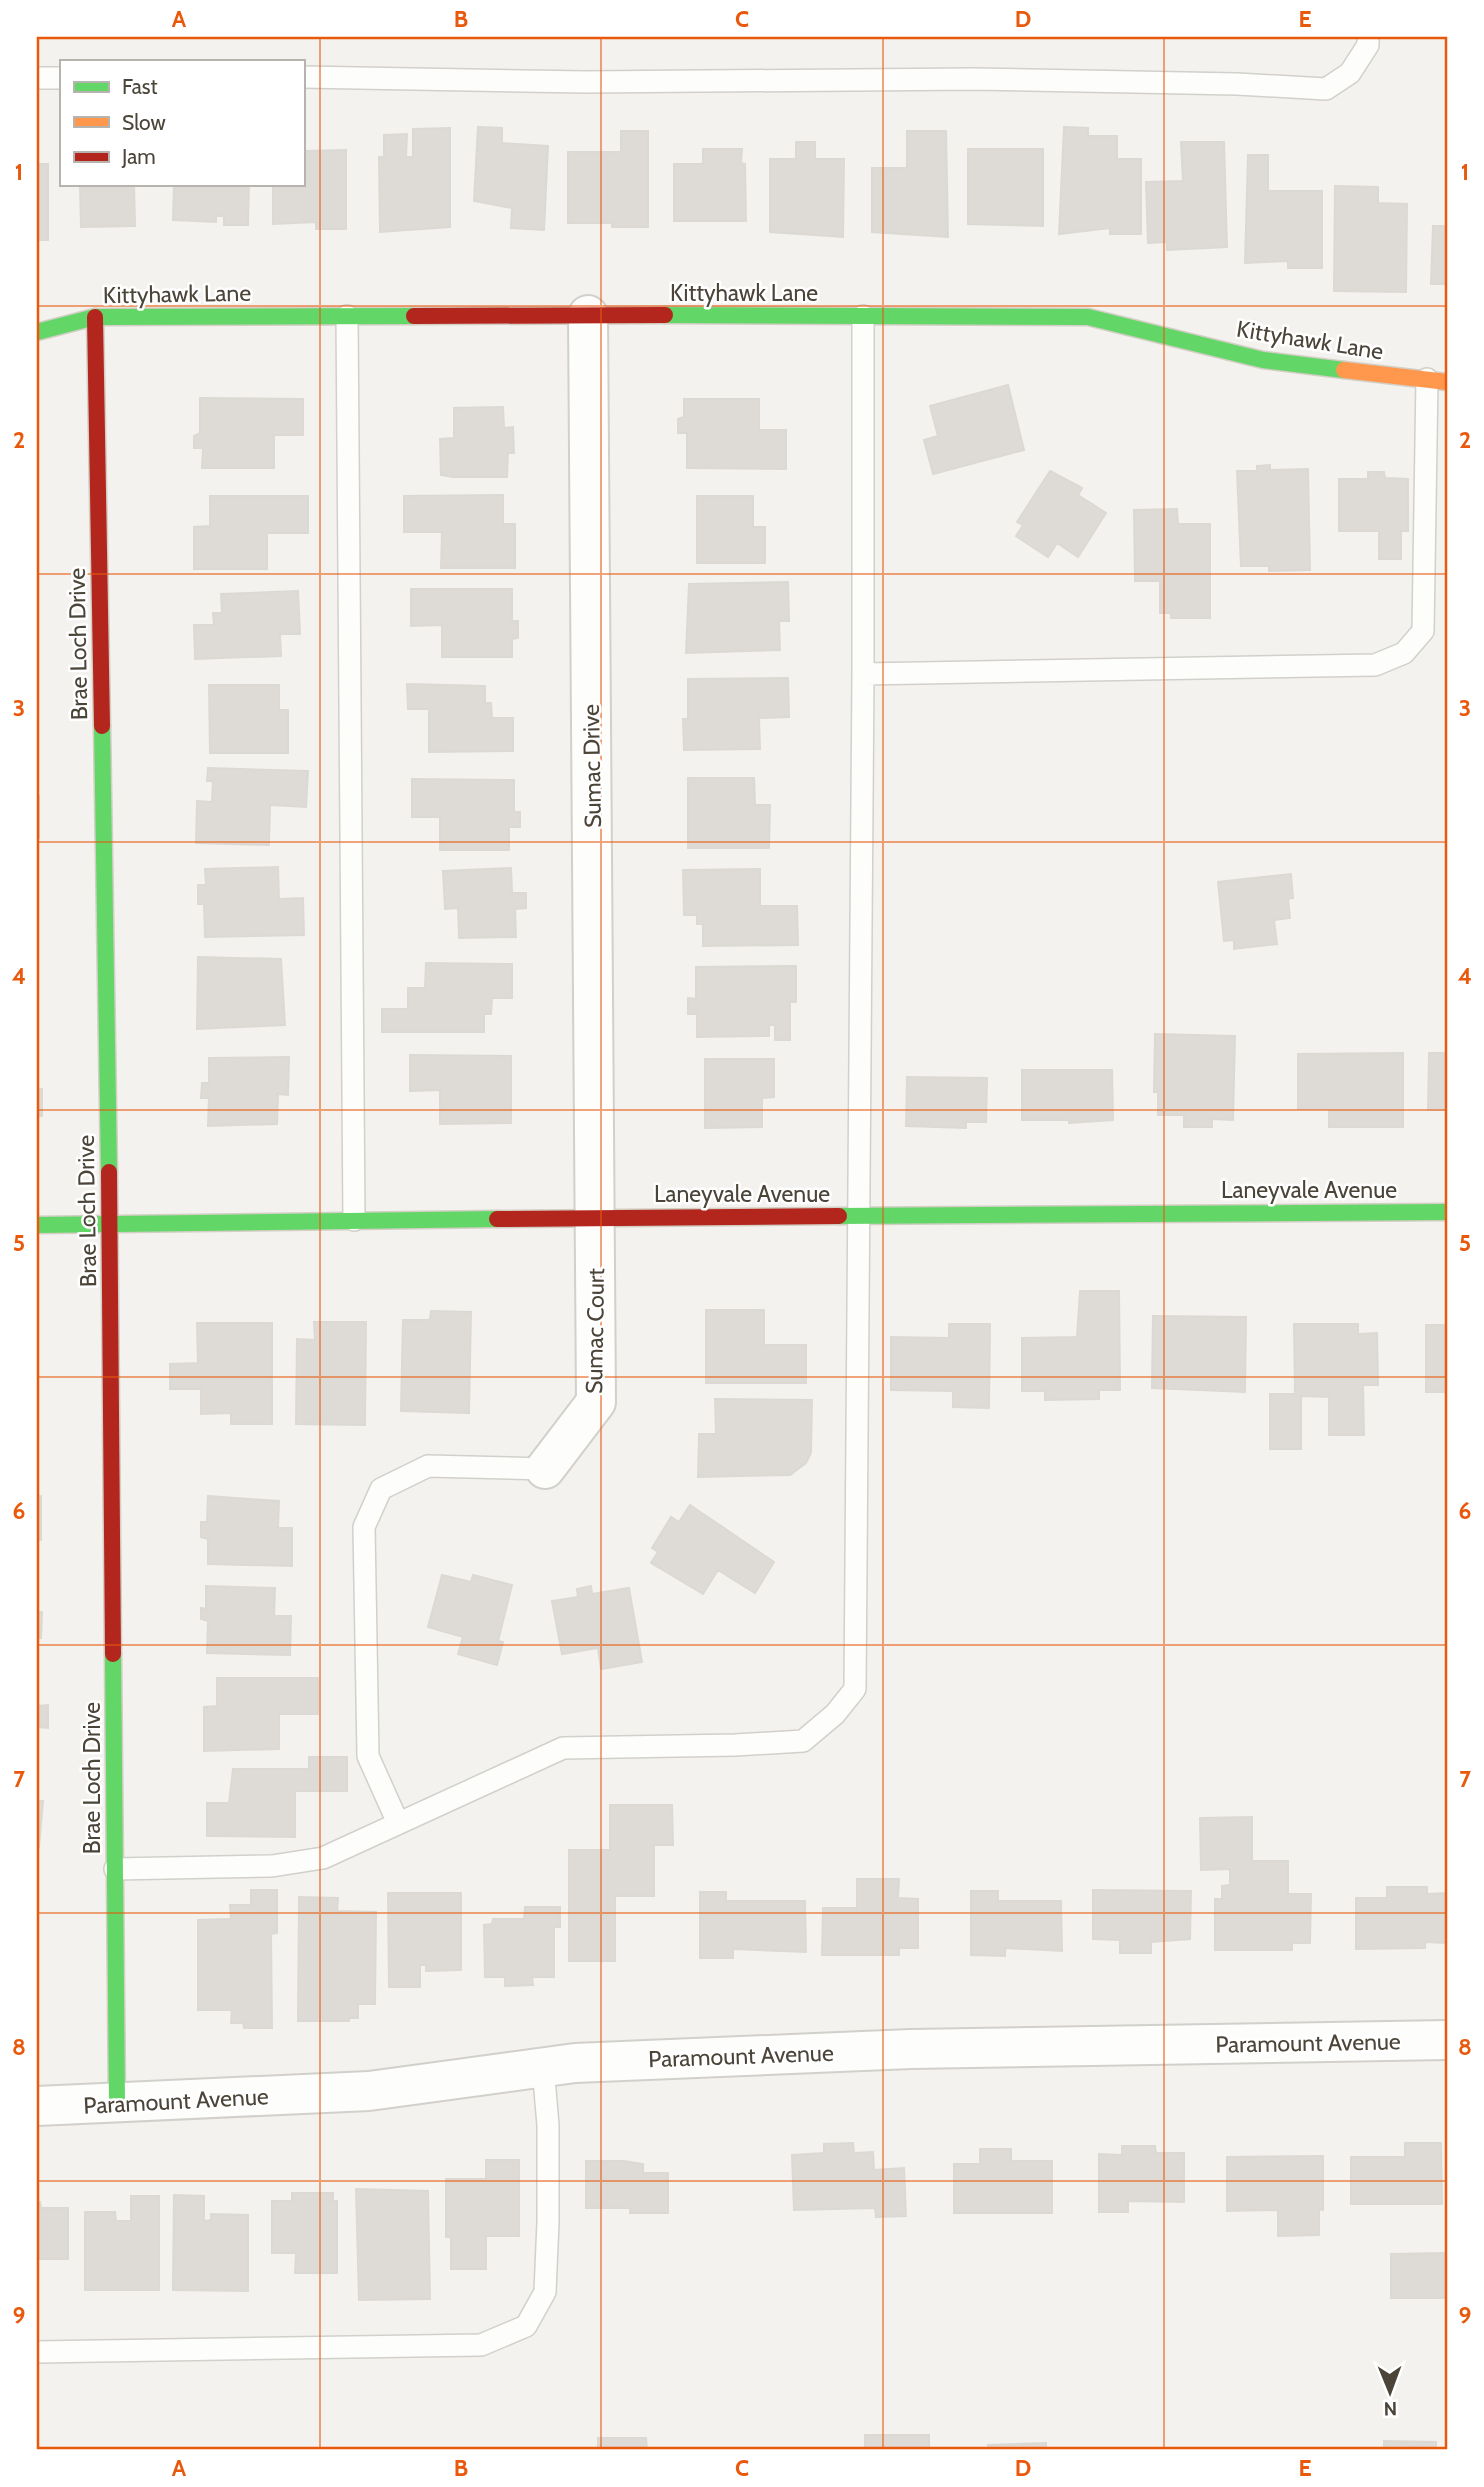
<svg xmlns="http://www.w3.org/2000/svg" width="1484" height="2487" font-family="Cabin,sans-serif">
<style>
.building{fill:#dedbd6;stroke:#dcd9d4;stroke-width:2}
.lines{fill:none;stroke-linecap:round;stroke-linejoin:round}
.lane-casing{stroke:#d2d0cb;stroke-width:24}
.street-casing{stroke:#d2d0cb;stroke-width:42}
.fast-casing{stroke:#d3cfc5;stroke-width:19}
.slow-casing{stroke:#d3cfc5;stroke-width:19}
.jam-casing{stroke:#d3cfc5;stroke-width:19}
.lane{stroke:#fdfdfc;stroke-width:21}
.street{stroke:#fdfdfc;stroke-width:38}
.fast{stroke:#63d668;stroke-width:16}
.slow{stroke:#ff974d;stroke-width:16}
.jam{stroke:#b3261e;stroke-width:16}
.grid{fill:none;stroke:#e8590c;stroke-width:2;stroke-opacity:0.55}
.labels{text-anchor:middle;stroke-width:5;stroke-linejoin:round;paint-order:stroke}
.street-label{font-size:23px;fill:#4b4439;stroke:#fff}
.neatline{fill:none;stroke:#e8590c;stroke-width:2.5}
.grid-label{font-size:23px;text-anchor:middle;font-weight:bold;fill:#e8590c}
</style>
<rect width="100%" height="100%" fill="#f4f2ee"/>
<!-- building -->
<path class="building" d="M478 127 502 128V143L548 146 544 230 511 228 512 208 474 201Z
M1064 127 1088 128V136H1117V159H1141V234H1110V228L1059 234Z
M450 128V227L380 232 379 157H384V135L407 134 406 157H413V129Z
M621 131H648V227H612V223H568V152H621Z
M907 131H946L948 237 872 232V168H907Z
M796 142H815V159H844L843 237 770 232V159H796Z
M1181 142H1224L1227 247 1167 250V242L1148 243 1146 182 1183 181Z
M703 149H742L741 163 745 164 746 221H674V164H703Z
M968 149H1043V226L968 224Z
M346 150V229H316V222L273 224V184H303V151Z
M1248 155H1268V191H1322V268H1288V261L1245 263Z
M37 164H48V240H37Z
M80 184H134L135 226 81 227Z
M174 184H249L248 225H224V216H216V222L173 220Z
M1335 186 1378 187V203L1407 204 1406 292 1334 291Z
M1433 226H1447V284H1431Z
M1008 385 1024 450 933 474 924 440 938 436 930 406Z
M200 398 303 399V435H274V468H202L203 448H194V436L200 433Z
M684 399H759V430H786V469L687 468V433H678V419L684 417Z
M503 407 504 428 513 427 514 453H508L507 477H453L441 475 440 439 454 438V408Z
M1270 465V470L1308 469 1310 570 1269 571V566H1241L1237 471H1257V466Z
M1050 471 1082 488 1078 495 1106 513 1078 557 1057 543 1048 557 1016 536 1023 525 1017 522Z
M1368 472H1384L1385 478 1408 479V531H1401V559H1379V531H1339V479H1368Z
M503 495V524H515V568H441L442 532H404V496Z
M210 496H308V533H267V569H194V527L210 526Z
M697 496H753V527H765V563H697Z
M1177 509 1178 524H1210V618H1171V613H1160V581H1135L1134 510Z
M788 582 789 621H779L780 650 686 653 689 584Z
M411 589H512V621H518V638L512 639V657H442V625L411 626Z
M298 591 300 634H280L281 656 195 659 194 625H214L213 613H222L221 594Z
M788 678 789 717 759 718 760 749 684 750 683 719H688V679Z
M407 684 485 686V703H491L492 718H513V751L429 752V709H408Z
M209 685H279V710H288V753H210Z
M208 768 308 771 306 807 270 805 269 845 196 843 197 801 212 802 213 781H207Z
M688 778H754L755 805H770L769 848H688Z
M412 779 514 780V812H520V827H509V850H440V817H412Z
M37 796H39V838H37Z
M278 867 279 899 303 898 304 935 205 937 204 904H198V885H206L205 869Z
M511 868 512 893H526V908L515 909 516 937 459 938 458 908 445 909 443 871Z
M760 869V906H797L798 945 703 946V924H697V915H684L683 870Z
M1291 874 1293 898 1288 899 1290 918 1274 920 1277 944 1234 949V940L1224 941 1218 882Z
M198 957 281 959 285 1025 197 1029Z
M426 963 512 964V998H492L491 1014H484V1032H382V1009H408V988H425Z
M796 966V1002H790V1040H775V1025H769V1036L697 1037V1014H688V998L696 999V967Z
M1155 1034 1235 1036 1233 1120 1212 1119V1127H1184V1115H1158V1092H1154Z
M1403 1053V1127H1329V1109H1298V1054Z
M1429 1053H1447V1110H1428Z
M410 1055 511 1056V1123L440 1124V1090L410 1091Z
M289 1057 288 1095 278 1094 277 1124 208 1126 209 1098H201L202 1083H209V1058Z
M705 1059H774V1097L762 1098V1127L705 1128Z
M1022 1070H1112L1113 1120 1069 1123V1120H1022Z
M907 1077 987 1078 986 1122H966V1128L906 1126Z
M37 1089H42V1116H37Z
M1080 1291H1119L1120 1390H1099V1399L1045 1400V1391H1022V1338L1077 1337Z
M706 1310H764V1345H806V1383H706Z
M431 1311 471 1312 469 1413 401 1411 403 1320H430Z
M1153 1316 1246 1317 1245 1392 1152 1388Z
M314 1322H366L365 1425 296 1424 297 1339 315 1340Z
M197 1323H272V1424H231V1413L201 1414V1389H170V1364L198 1363Z
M949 1324H990L989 1408 953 1407V1391L891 1390V1337L949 1338Z
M1294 1324H1358V1334L1377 1333 1378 1385H1363L1364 1435H1329V1397L1301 1396V1449H1270V1394H1295Z
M1426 1325H1447V1392H1426Z
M715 1399 812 1400 811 1453 806 1463 790 1475 698 1477 699 1434H716Z
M37 1496H41V1540H37Z
M208 1496 279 1501 278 1528H292V1566L208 1564V1539L201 1537V1522H207Z
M690 1505 774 1562 755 1593 718 1570 703 1594 651 1563 658 1552 652 1548 671 1517 679 1522Z
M442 1575 471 1582 473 1575 512 1585 498 1641 503 1642 497 1665 458 1654 463 1637 428 1627Z
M206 1586 275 1588 274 1616H291L290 1655 207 1653 208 1621 201 1619V1608L206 1609Z
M591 1586 592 1594 629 1588 642 1662 601 1669 598 1648 562 1654 552 1601 578 1597 577 1589Z
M37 1612H42L41 1638H37Z
M217 1678H318V1714H279V1749L204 1751V1707L217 1706Z
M48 1705V1728L37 1727V1706Z
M309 1757H347V1791H295V1837L207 1836V1803H229L233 1769H309Z
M37 1776 38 1801H43L39 1847H37Z
M610 1805H672L673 1845H654V1896H615V1961H569V1850H610Z
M1252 1817V1861H1288V1894H1311L1310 1943H1292V1950H1215V1899H1222V1886L1230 1885V1869L1201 1870 1200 1818Z
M37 1867H38L37 1938Z
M857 1879H899L898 1898 918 1899V1948H899V1955H822L823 1908H857Z
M1387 1887H1427V1894L1447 1893V1943L1425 1942V1948L1356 1949V1898H1387Z
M251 1890H277V1933L271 1934 272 2028H244L243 2023H231L232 2010H198V1920L231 1919 230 1905H251Z
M1093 1890 1191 1891 1190 1939 1151 1942V1953H1120V1940L1093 1939Z
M971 1891H998V1901H1061L1062 1951 1005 1948V1956L971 1955Z
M700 1892H726V1901H805L806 1952 733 1949V1958H700Z
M388 1893H461V1970L426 1971V1965H420V1987H389Z
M299 1897 338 1898 337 1911 376 1912 375 2004H358V2018H349V2021H298Z
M525 1907H560V1927H554V1977H532L533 1985 505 1986V1977H485L484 1925 492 1924 493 1919H524Z
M853 2143 854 2153 873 2152 874 2170 904 2168 906 2216 876 2217 875 2208 794 2210 792 2155 824 2153V2144Z
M1405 2143H1441L1442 2204H1351V2157H1405Z
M1122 2146H1155L1156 2153H1184V2202L1128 2201V2212H1099V2154L1122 2155Z
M980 2149H1011V2161H1052V2213H954V2164H980Z
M1323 2156V2210L1319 2209V2235L1278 2236V2210L1227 2211V2157Z
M486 2160H519V2236H486V2269H451V2237H446V2179H486Z
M586 2161H624L643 2164V2173H668V2213H630V2208H586Z
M356 2189 428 2191 430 2299 359 2300Z
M292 2193H333V2201H337V2273H295L296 2253H272V2201H292Z
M174 2195 204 2196V2221L211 2220V2214L248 2215V2291L173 2290Z
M131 2196H159V2290H85V2212H115L116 2221H131Z
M37 2202H40L41 2208H68V2259H37Z
M1447 2253V2298H1391V2254Z
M865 2435H929V2450H865Z
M598 2438H646L647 2450H598Z
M1384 2441 1436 2442V2450H1384Z
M1046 2443V2450H988V2445Z"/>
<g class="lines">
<defs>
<path id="lane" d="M303 77 585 82 974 79 1237 84 1326 89 1350 73 1368 45V37
M37 78H61
M347 316 354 1220
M863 316V674L1375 665 1404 653 1423 631 1427 379
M398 1823 368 1756 364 1527 381 1489 428 1466 545 1469
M115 1869 272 1866 323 1858 563 1748 735 1745 803 1741 835 1714 855 1689 863 674
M37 2352 481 2345 526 2326 545 2292 548 2222V2125L543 2067"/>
<path id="street" d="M545 1469 596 1402 588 315
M37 2106 369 2091 575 2063 911 2049 1447 2040"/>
<path id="fast" d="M665 315 1088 317 1263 360 1344 370
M37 332 95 317 414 316
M102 726 109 1172
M839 1216 1447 1212
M37 1225 497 1219
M113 1654 117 2104"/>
<path id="slow" d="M1344 370 1447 382"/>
<path id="jam" d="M414 316 665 315
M95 317 102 726
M109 1172 113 1654
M497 1219 839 1216"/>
</defs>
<!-- lane casing -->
<use href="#lane" class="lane-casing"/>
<!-- street casing -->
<use href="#street" class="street-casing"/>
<!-- fast casing -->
<use href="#fast" class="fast-casing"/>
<!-- slow casing -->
<use href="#slow" class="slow-casing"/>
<!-- jam casing -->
<use href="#jam" class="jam-casing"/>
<!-- lane -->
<use href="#lane" class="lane"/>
<!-- street -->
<use href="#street" class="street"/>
<!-- fast -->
<use href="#fast" class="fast"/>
<!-- slow -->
<use href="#slow" class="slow"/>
<!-- jam -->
<use href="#jam" class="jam"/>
</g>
<!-- grid -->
<path class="grid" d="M320 37V2450M601 37V2450M883 37V2450M1164 37V2450M37 306H1447M37 574H1447M37 842H1447M37 1110H1447M37 1377H1447M37 1645H1447M37 1913H1447M37 2181H1447"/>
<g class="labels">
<!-- street labels -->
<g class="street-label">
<text x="744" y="301">Kittyhawk Lane</text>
<text transform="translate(177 294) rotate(-1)" y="8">Kittyhawk Lane</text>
<text transform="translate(1310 340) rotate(9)" y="8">Kittyhawk Lane</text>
<text transform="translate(78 644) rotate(-91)" y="8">Brae Loch Drive</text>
<text transform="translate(592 766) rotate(-91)" y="8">Sumac Drive</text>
<text x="1309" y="1198">Laneyvale Avenue</text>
<text x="742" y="1202">Laneyvale Avenue</text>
<text transform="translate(87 1211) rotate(-91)" y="8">Brae Loch Drive</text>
<text transform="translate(595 1331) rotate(-89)" y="8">Sumac Court</text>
<text transform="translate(92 1778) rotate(-90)" y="8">Brae Loch Drive</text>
<text transform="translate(1308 2043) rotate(-1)" y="8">Paramount Avenue</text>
<text transform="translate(741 2056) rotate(-2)" y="8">Paramount Avenue</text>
<text transform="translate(176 2101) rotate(-3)" y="8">Paramount Avenue</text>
</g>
</g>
<!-- border -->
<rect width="1484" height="2487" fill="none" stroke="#ffffff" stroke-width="77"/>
<!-- legend -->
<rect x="60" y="60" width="245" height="126" fill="#ffffff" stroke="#b7b4b0" stroke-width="2"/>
<rect x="74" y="82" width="35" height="10" fill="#63d668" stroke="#b7b4b0" stroke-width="2"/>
<text x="122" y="94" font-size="21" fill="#4b4439">Fast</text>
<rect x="74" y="117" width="35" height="10" fill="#ff974d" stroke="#b7b4b0" stroke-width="2"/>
<text x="122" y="130" font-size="21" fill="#4b4439">Slow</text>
<rect x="74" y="152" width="35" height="10" fill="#b3261e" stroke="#b7b4b0" stroke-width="2"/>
<text x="122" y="164" font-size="21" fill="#4b4439">Jam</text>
<!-- north arrow -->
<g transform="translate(1390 2392) rotate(179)" stroke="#ffffff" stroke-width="5" paint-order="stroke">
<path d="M0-5L12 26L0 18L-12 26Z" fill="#4b4439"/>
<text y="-10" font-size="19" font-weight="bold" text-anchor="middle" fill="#4b4439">N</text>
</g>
<rect x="38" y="38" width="1408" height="2410" class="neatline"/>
<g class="grid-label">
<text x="179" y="27">A</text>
<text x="461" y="27">B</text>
<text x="742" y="27">C</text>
<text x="1023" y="27">D</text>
<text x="1305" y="27">E</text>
<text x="19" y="180">1</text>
<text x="1465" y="180">1</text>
<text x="19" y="448">2</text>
<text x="1465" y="448">2</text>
<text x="19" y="716">3</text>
<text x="1465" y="716">3</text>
<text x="19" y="984">4</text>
<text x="1465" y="984">4</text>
<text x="19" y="1251">5</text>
<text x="1465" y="1251">5</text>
<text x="19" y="1519">6</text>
<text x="1465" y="1519">6</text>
<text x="19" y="1787">7</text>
<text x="1465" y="1787">7</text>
<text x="19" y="2055">8</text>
<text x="1465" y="2055">8</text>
<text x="19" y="2323">9</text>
<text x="1465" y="2323">9</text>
<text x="179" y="2476">A</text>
<text x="461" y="2476">B</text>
<text x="742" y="2476">C</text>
<text x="1023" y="2476">D</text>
<text x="1305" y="2476">E</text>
</g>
</svg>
